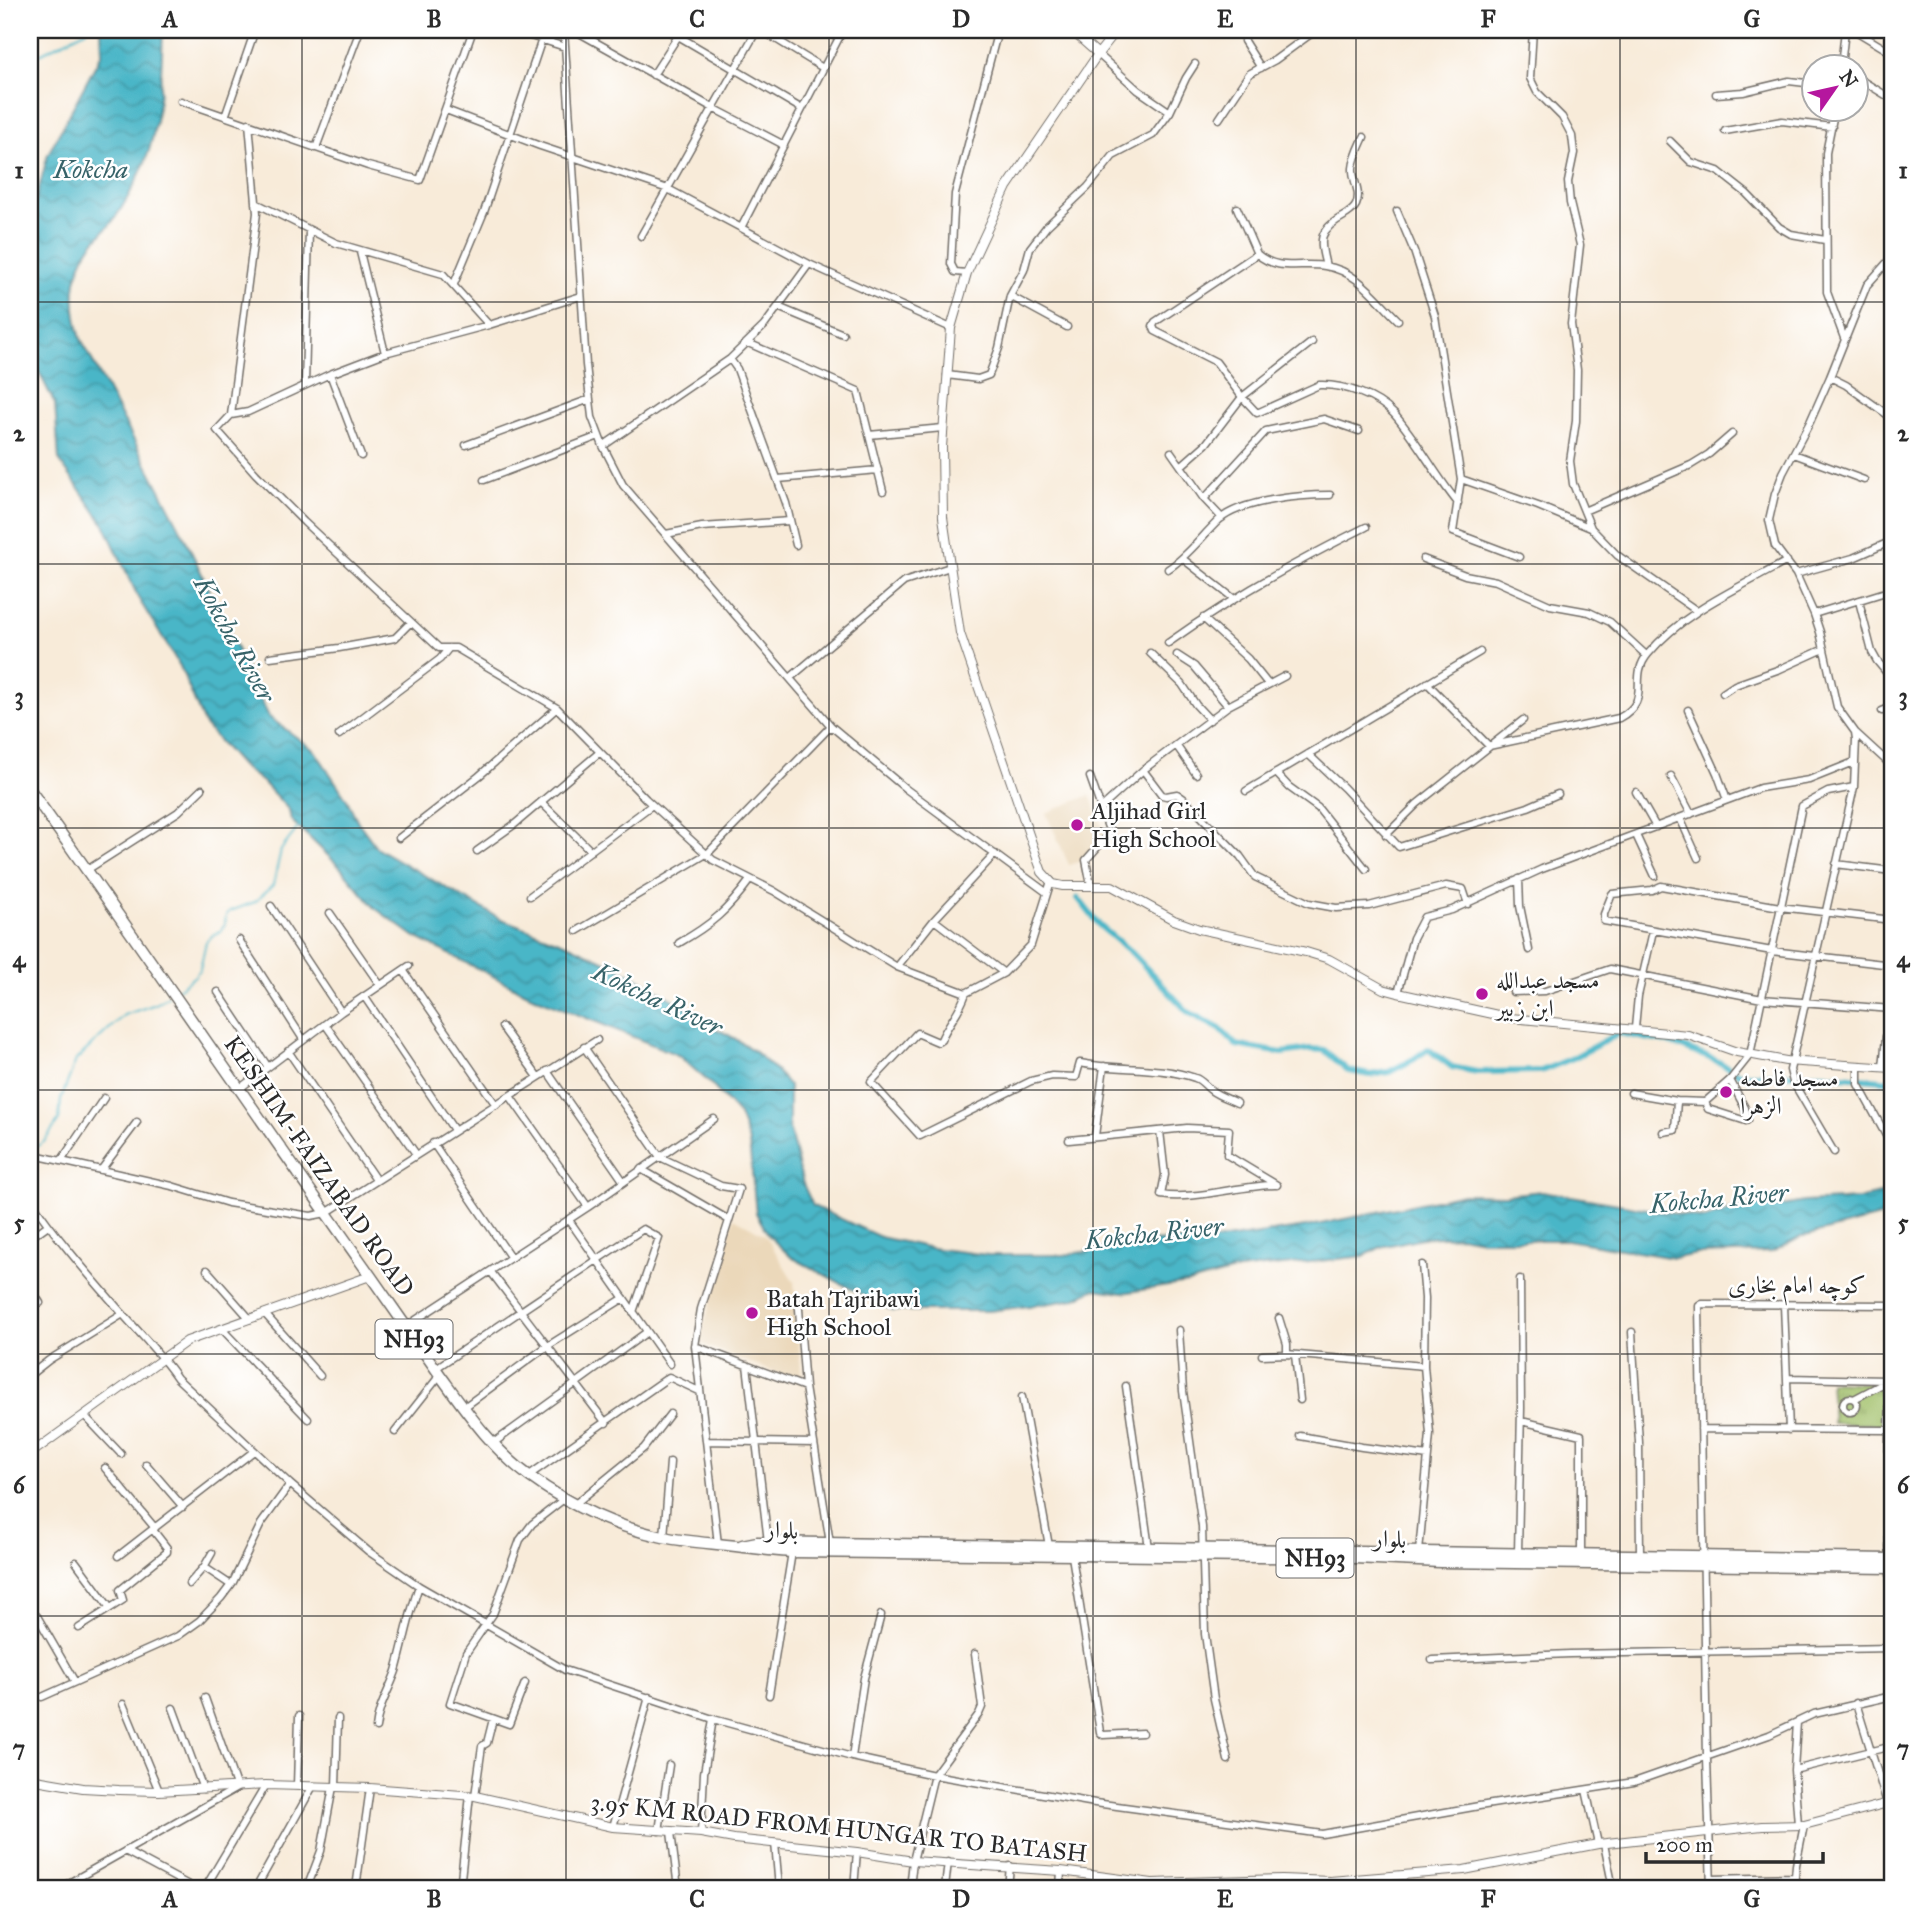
<svg xmlns="http://www.w3.org/2000/svg" width="1922" height="1918" font-family="'IM FELL Great Primer',Amiri,serif">
<style>
.built{fill:#ebd8ba}
.grass{fill:url(#grass-tufts);stroke:#667549;stroke-width:2}
.water{fill:url(#water-waves);stroke:#3a7079;stroke-width:2}
.lines{fill:none;stroke-linecap:round;stroke-linejoin:round}
.stream{stroke:#4ab6c7;stroke-width:2}
.canal{stroke:#4ab6c7;stroke-width:6}
.minor-casing{stroke:#736e68;stroke-width:9}
.tertiary-casing{stroke:#736e68;stroke-width:10}
.primary-casing{stroke:#736e68;stroke-width:13}
.minor{stroke:#fff;stroke-width:6}
.tertiary{stroke:#fff;stroke-width:8}
.primary{stroke:#fff;stroke-width:10}
.grid{fill:none;stroke:#2b2b2b;stroke-width:2;stroke-opacity:0.55}
.poi-dot{fill:#b5179e;stroke:#fff;stroke-width:2.5}
.labels{text-anchor:middle;stroke-width:5;stroke-linejoin:round;paint-order:stroke}
.shield{fill:#fff;stroke:#6b6b6b;stroke-width:2}
.shield-label{font-size:23px;font-weight:bold;fill:#2b2b2b}
.poi-label{font-size:24px;fill:#2b2b2b;stroke:#fff;text-anchor:start}
.street-label{font-size:24px;fill:#2b2b2b;stroke:#fff}
.water-label{font-size:26px;font-style:italic;fill:#376369;stroke:#fff}
.neatline{fill:none;stroke:#2b2b2b;stroke-width:2.5}
.grid-label{font-size:23px;text-anchor:middle;font-weight:bold;fill:#2b2b2b}
</style>
<defs>
<pattern id="grass-tufts" width="24" height="20" patternUnits="userSpaceOnUse" patternTransform="scale(1.75)"><rect width="24" height="20" fill="#a0bf67"/><path d="M3 7l-1-3M5 7V3M7 7l1-3M15 17l-1-3M17 17v-4M19 17l1-3" fill="none" stroke="#839b55"/></pattern>
<pattern id="water-waves" width="16" height="10" patternUnits="userSpaceOnUse" patternTransform="scale(1.75)"><rect width="16" height="10" fill="#4ab6c7"/><path d="M0 5q4-4 8 0t8 0" fill="none" stroke="#3e94a2"/></pattern>
</defs>
<rect width="100%" height="100%" fill="#fff"/>
<filter id="ink" filterUnits="userSpaceOnUse"><feTurbulence type="fractalNoise" baseFrequency=".0143" numOctaves="2"/><feDisplacementMap in="SourceGraphic" scale="14" xChannelSelector="R" yChannelSelector="G"/><feConvolveMatrix kernelMatrix="1 2 1 2 8 2 1 2 1" color-interpolation-filters="sRGB"/></filter>
<filter id="wash" filterUnits="userSpaceOnUse"><feTurbulence type="fractalNoise" baseFrequency=".00686" numOctaves="4" result="noise"/><feDisplacementMap in="SourceGraphic" scale="28" xChannelSelector="R" yChannelSelector="G"/><feGaussianBlur stdDeviation="1.57" result="paint"/><feColorMatrix in="noise" values="0 0 0 0 0 0 0 0 0 0 0 0 0 0 0 0 0 1.4 0 .05"/><feComposite in="paint" operator="in"/></filter>
<g filter="url(#wash)">
<rect width="100%" height="100%" fill="#f8ebd9"/>
<!-- built -->
<path class="built" d="M1090 795 1107 838 1085 860 1069 865 1046 813Z
M734 1218 765 1235 794 1282 802 1383 699 1343Z"/>
<!-- grass -->
<path class="grass" d="M1830 1382 1884 1384V1425L1833 1423Z"/>
<!-- water -->
<path class="water" d="M101 30H163C161 74 161 120 145 162 137 181 119 217 104 231 72 261 69 299 81 339L183 534 269 717 315 751 346 798 358 822 377 848 499 918 567 944 629 973 712 1023V1027C744 1041 767 1059 789 1086V1128L803 1184 813 1206 880 1237 931 1248 988 1255H1064L1147 1242 1218 1240 1306 1227 1464 1194 1505 1195 1542 1191 1705 1219 1740 1207 1768 1204 1769 1207H1777L1804 1202 1860 1199 1892 1191V1214L1801 1237 1772 1252 1697 1254 1674 1258 1567 1240H1482L1460 1236 1422 1238 1381 1247 1364 1256 1238 1270 1188 1283 1122 1293 1095 1289 1074 1299 1045 1304 989 1311H893L791 1257 769 1236 756 1213 749 1142 739 1115 711 1084 678 1055 530 995 415 937 375 908 340 867 291 820 289 810 265 784 241 766 204 724 180 666 140 601 104 524 59 460 55 404 31 356 30 222 48 154 102 53Z"/>
<g class="lines">
<!-- stream -->
<path class="stream" d="M30 59 87 30
M175 991 195 976 200 969 206 942 213 935 220 932 225 924 226 915 230 911 255 902 273 885 281 850 300 825
M30 1150 44 1142 59 1120 61 1099 76 1060 124 1015 156 1004 168 996"/>
<!-- canal -->
<path class="canal" d="M1078 898 1100 926 1132 953 1188 1012 1220 1029 1236 1045 1282 1053 1310 1049 1324 1050 1349 1071 1370 1075 1389 1072 1414 1059 1428 1049 1452 1067 1477 1072 1541 1071 1573 1058 1619 1033 1671 1043 1715 1060 1740 1074H1821L1892 1081"/>
</g>
</g>
<g filter="url(#ink)">
<g class="lines">
<defs>
<path id="minor" d="M512 30 565 47
M564 30 586 365 592 417 603 446 623 485 831 726 906 789 1046 892
M574 30 713 108 784 145
M668 30 802 109
M761 30 823 68
M1533 30 1530 78 1537 92 1562 117 1572 136 1574 153 1568 182 1570 203 1580 245 1571 324 1577 370 1576 421 1570 461 1573 484 1591 528 1617 555 1697 611
M1854 30 1892 53
M1244 41 1261 68
M1098 54 1138 90 1170 112
M1841 66 1845 30
M653 75 682 30
M1856 77 1892 99
M1716 94 1743 92 1789 81 1814 84
M181 101 368 166 420 180 473 30
M1835 108 1826 153 1827 292 1844 338
M446 110 540 146 668 189 809 264 951 328
M226 114 255 30
M1219 119 1249 74 1275 60 1316 30
M1725 131 1782 121 1832 127
M1670 141 1691 162 1718 171 1746 193 1779 227 1791 234 1825 240
M316 148 360 30
M256 203 336 243 443 274 489 325
M1237 208 1257 254C1278 272 1300 262 1325 266 1358 271 1376 299 1398 320
M1397 211 1414 251 1435 316 1461 479 1453 532 1519 557
M741 228 843 30
M641 236 757 30
M360 252 385 353
M1257 254 1155 322 1153 326 1155 331 1216 362 1242 397 1257 413 1319 385C1344 384 1377 396 1394 414 1418 441 1435 475 1458 503
M1326 266C1319 240 1318 230 1344 216 1348 213 1353 211 1356 205 1362 192 1352 181 1353 168 1354 157 1360 146 1364 137
M967 273 955 272 951 264 955 194 998 30
M454 284 484 212 542 39
M581 296 489 325 385 353 330 374 248 412 231 415 217 430 256 474 304 522 439 648H456L557 708 646 799 713 860 774 891 897 967 966 993 1004 973 1031 945 1051 881
M1010 296 1067 327
M778 307 843 334
M748 343 858 391 883 491
M730 359 737 369 786 503 796 545
M330 374 361 456
M947 375 978 379 989 375 999 348 1010 296 1024 270 1030 248 1047 226 1088 187 1113 156 1153 135 1170 112 1186 78 1195 64
M1830 377 1867 285 1892 257
M305 385 309 230
M231 415 257 213 249 123
M869 435 943 428
M466 445 590 399
M603 446 730 359 764 326 809 264
M1171 452 1204 499 1222 518
M1794 454 1864 480
M1181 466 1206 444 1242 397 1312 342
M778 479 878 470
M1461 479 1538 506 1591 528
M484 480 599 436
M1204 499 1266 431 1324 419 1359 431
M1584 511 1691 465 1709 454 1732 434
M666 534 702 527 790 521
M1183 559 1233 598
M1423 559 1465 575 1496 581 1550 605 1589 612 1610 622 1646 655
M1168 569C1188 556 1201 537 1219 520 1242 500 1300 495 1330 495
M1796 574 1853 558 1892 541
M1859 601 1872 652 1877 661 1892 679
M1814 614 1892 590
M1203 618 1248 659 1268 684
M1168 643C1231 598 1297 561 1366 527
M1150 653 1182 684 1196 705 1210 720
M1177 655 1194 666 1228 706
M270 657 339 648 395 638 410 623
M790 678 904 582 950 567
M1427 683 1489 746 1619 718C1654 699 1627 679 1648 654 1684 611 1739 588 1787 561
M1723 693 1735 685 1780 669 1824 649
M1688 710 1717 773 1727 800
M1882 711 1892 707
M1856 733 1892 766
M339 735 440 659 449 648
M1176 745 1196 774
M1308 754 1344 788 1399 847 1528 807 1558 794
M1143 770 1228 706 1285 676
M1276 773 1289 787 1318 808 1366 869
M1671 776 1691 814
M1090 777 1101 808
M1246 791 1480 652
M1636 792 1656 827
M541 802 591 851
M1680 818 1698 858
M1386 835 1417 804 1523 720
M1636 835 1655 876
M399 838 479 776 557 708
M477 851 515 824 600 752
M1836 864 1892 871
M87 870 178 812 202 789
M1519 879 1520 906 1529 950
M1091 885 1086 860 1110 833 1101 808 1143 770 1162 795 1166 796 1177 794 1184 799 1240 856 1255 877 1309 903 1336 908 1369 906 1446 886 1463 889 1468 904
M530 896 652 805
M271 906 341 1012
M330 913 380 985
M934 920 1004 973
M1892 920 1780 907 1661 886 1652 890 1612 894 1604 914V921L1772 951 1892 965
M577 931 708 853 831 726
M239 940 303 1039
M679 943C712 924 727 911 750 880
M897 967 934 920 995 854
M403 970 496 1105
M218 992 268 1067
M1513 992 1545 991 1610 969 1762 999 1892 1009
M966 993C960 1012 948 1023 941 1040L938 1042 917 1033 871 1082 920 1136 1031 1081 1052 1076 1076 1077 1080 1063C1117 1071 1158 1065 1195 1078 1202 1080 1206 1087 1212 1091 1219 1096 1229 1099 1237 1103
M1398 993 1413 938 1424 917 1452 910 1542 869 1760 788 1809 780 1854 762
M364 996 454 1130
M325 1024 416 1154
M502 1027 538 1077
M1635 1028 1638 996 1653 931
M584 1047 660 1157 721 1186 739 1189 701 1309 695 1346 718 1544
M288 1051 376 1180
M1858 1067V1084L1888 1139
M1883 1067 1892 979
M547 1071 624 1182
M239 1089 341 1012 409 966
M1631 1093 1677 1101 1705 1102 1730 1080 1750 1055 1802 806 1828 792 1854 787
M510 1096 588 1207
M1705 1102 1708 1109 1746 1121 1748 1120 1745 1108 1730 1080
M1160 1131 1165 1175 1161 1195C1193 1201 1240 1185 1275 1185
M1663 1132 1675 1130 1677 1101
M1095 1136 1104 1066
M1069 1140 1187 1128 1229 1130 1227 1155 1277 1185
M433 1143 511 1258
M1834 1152 1793 1082 1790 1070 1854 787 1856 739 1855 732 1837 707 1820 632 1814 614 1796 574 1775 546 1769 520 1775 494 1783 473 1810 422 1830 377 1846 385 1892 418
M30 1154 172 1186 228 1203 311 1216 326 1213 597 1040
M61 1161 104 1098
M641 1169 729 1220
M101 1170 137 1122
M30 1199C57 1239 90 1276 121 1312 140 1334 161 1354 177 1378L290 1484 368 1551 419 1586 565 1670 713 1719 852 1757 934 1775 1095 1803 1322 1834 1479 1806 1634 1782 1769 1735 1814 1714 1892 1696
M569 1220 670 1364
M30 1238 48 1225
M207 1270 250 1319
M491 1272 606 1423
M30 1287 40 1303
M798 1296 805 1387 830 1543
M1784 1305 1789 1430
M265 1314 320 1376
M1279 1318 1287 1344V1354
M405 1327 588 1207 714 1119
M222 1329 308 1419
M1179 1330 1183 1391 1202 1527 1205 1634 1214 1699 1228 1760
M1632 1332 1639 1442 1640 1555
M695 1346 805 1387
M1262 1355 1287 1354 1424 1366
M1295 1355 1300 1400
M747 1365 768 1542
M436 1368 643 1229 659 1238 633 1312
M30 1375 49 1360 123 1314
M1788 1378 1887 1380
M1126 1386 1149 1548
M1022 1397 1049 1546
M1843 1405a7 7 0 1 1 14 0a7 7 0 1 1-14 0Z
M1854 1399 1890 1380 1888 1503 1892 1637
M463 1408 546 1347 624 1298
M84 1415 121 1454
M1521 1421 1581 1435V1555
M1701 1429 1888 1430
M395 1432 440 1375
M1300 1436 1362 1447 1428 1456
M706 1441 814 1443
M492 1444 647 1332
M146 1464 183 1507
M105 1468 155 1528
M528 1476 669 1377 699 1391
M575 1504 644 1448 670 1414
M664 1537 670 1462
M1419 1552 1430 1434 1424 1366 1425 1298 1422 1265
M1518 1553 1521 1408 1520 1279
M118 1556 254 1451
M1072 1556 1100 1732 1103 1735 1142 1733
M76 1562 110 1608
M204 1567 231 1585
M189 1584 204 1567 212 1553
M37 1616 75 1682
M79 1628 123 1600 120 1590 167 1552V1548L153 1530
M1432 1660 1570 1654 1892 1648
M525 1683 509 1724 450 1703 466 1653 493 1614 520 1540 532 1524 564 1499
M769 1695 792 1552
M42 1697 178 1636 199 1621 221 1598 233 1582 261 1524 290 1484
M1856 1703 1887 1803
M123 1704 159 1791
M173 1708 203 1789
M1797 1722 1794 1770 1798 1825
M376 1728C378 1707 389 1691 396 1671 404 1643 409 1614 419 1586
M852 1757 864 1678 881 1615
M1794 1770 1892 1746
M297 1786 299 1716
M336 1787 338 1718
M1586 1790 1598 1844
M475 1796 482 1746 487 1743 493 1719
M613 1827 649 1697
M659 1831 669 1765
M671 1832 678 1888
M701 1833 704 1773 713 1719
M775 1843 779 1888
M1604 1844 1613 1888
M125 1851 194 1888
M1711 1879 1795 1877
M60 1888 237 1788 205 1698
M205 1888 266 1785
M256 1888 313 1786
M307 1888 321 1851 333 1787
M356 1888 370 1788
M460 1888 470 1795
M854 1888 857 1852
M910 1888 913 1861 934 1775 979 1714 982 1707 975 1654
M945 1888 948 1862
M1008 1888 1010 1866
M1060 1888 1061 1871
M1711 1888 1707 1758 1699 1306 1702 1304 1892 1305
M1794 1888 1796 1865 1804 1825
M1890 1888 1892 1887"/>
<path id="tertiary" d="M1071 30 1098 54
M1117 30 1098 54 1007 187 967 273 951 328 942 447 943 517 960 633 1038 861 1042 872 1053 884 1063 886H1112L1174 920 1199 929 1306 952 1329 959 1383 989 1398 993 1511 1018 1688 1035 1737 1052 1786 1061 1892 1068
M30 1454 187 1341 370 1276
M30 1779 83 1788 119 1790 159 1791 266 1785 370 1788 475 1796 613 1827 701 1833 734 1839 857 1852 913 1861 1061 1871 1152 1883 1282 1879 1330 1881 1464 1870 1598 1844 1762 1826 1804 1825 1892 1802"/>
<path id="primary" d="M30 790C143 948 252 1109 365 1268 390 1304 415 1339 440 1375 467 1412 492 1449 529 1476 569 1505 615 1527 663 1537 687 1542 711 1543 736 1546 755 1548 773 1551 792 1552L1355 1558 1440 1562 1892 1568
M742 1545 757 1542 1892 1559"/>
</defs>
<!-- minor casing -->
<use href="#minor" class="minor-casing"/>
<!-- tertiary casing -->
<use href="#tertiary" class="tertiary-casing"/>
<!-- primary casing -->
<use href="#primary" class="primary-casing"/>
<!-- minor -->
<use href="#minor" class="minor"/>
<!-- tertiary -->
<use href="#tertiary" class="tertiary"/>
<!-- primary -->
<use href="#primary" class="primary"/>
</g>
</g>
<!-- grid -->
<path class="grid" d="M302 30V1888M566 30V1888M829 30V1888M1093 30V1888M1356 30V1888M1620 30V1888M30 302H1892M30 564H1892M30 828H1892M30 1090H1892M30 1354H1892M30 1616H1892"/>
<!-- markers -->
<g class="poi-dot">
<circle cx="1077" cy="825" r="7"/>
<circle cx="1482" cy="994" r="7"/>
<circle cx="1726" cy="1092" r="7"/>
<circle cx="752" cy="1313" r="7"/>
</g>
<g class="labels">
<!-- shield labels -->
<g class="shield">
<rect x="375.5" y="1319.5" width="77" height="39" rx="5"/>
<rect x="1276.5" y="1538.5" width="77" height="39" rx="5"/>
</g>
<g class="shield-label">
<text x="414" y="1347">NH93</text>
<text x="1315" y="1566">NH93</text>
</g>
<!-- poi labels -->
<g class="poi-label">
<text x="1091" y="819">Aljihad Girl<tspan x="1091" dy="28">High School</tspan></text>
<text x="1496" y="988">مسجد عبدالله<tspan x="1496" dy="28">ابن زبیر</tspan></text>
<text x="1740" y="1086">مسجد فاطمه<tspan x="1740" dy="28">الزهرا</tspan></text>
<text x="766" y="1307">Batah Tajribawi<tspan x="766" dy="28">High School</tspan></text>
</g>
<!-- street labels -->
<g class="street-label">
<text transform="translate(319 1166) rotate(55)" y="8">KESHIM-FAIZABAD ROAD</text>
<text x="1797" y="1293">کوچه امام بخاری</text>
<text transform="translate(782 1530) rotate(3)" y="8">بلوار</text>
<text transform="translate(1390 1539) rotate(3)" y="8">بلوار</text>
<text transform="translate(839 1828) rotate(6)" y="8">3.95 KM ROAD FROM HUNGAR TO BATASH</text>
</g>
<!-- water labels -->
<g class="water-label">
<text x="91" y="178">Kokcha</text>
<text transform="translate(235 639) rotate(61)" y="9">Kokcha River</text>
<text transform="translate(658 999) rotate(25)" y="9">Kokcha River</text>
<text transform="translate(1719 1198) rotate(-5)" y="9">Kokcha River</text>
<text transform="translate(1154 1233) rotate(-6)" y="9">Kokcha River</text>
</g>
</g>
<!-- margin -->
<rect width="1922" height="1918" fill="none" stroke="#fff" stroke-width="77"/>
<!-- north arrow -->
<g transform="translate(1835 88) rotate(56)"><circle r="33" fill="#ffffff" stroke="#aaaaaa" stroke-width="2"/>
<path d="M0-5L12 26L0 18L-12 26Z" fill="#b5179e"/>
<text y="-10" font-size="19" font-weight="bold" text-anchor="middle" fill="#2b2b2b">N</text>
</g>
<!-- scale -->
<path d="M1646 1852v10h177v-10" fill="none" stroke="#2b2b2b" stroke-width="3.5"/>
<text x="1656" y="1852" font-size="21" fill="#2b2b2b" stroke="#ffffff" stroke-width="5" paint-order="stroke">200 m</text>
<rect x="38" y="38" width="1846" height="1842" class="neatline"/>
<g class="grid-label">
<text x="170" y="27">A</text>
<text x="434" y="27">B</text>
<text x="697" y="27">C</text>
<text x="961" y="27">D</text>
<text x="1225" y="27">E</text>
<text x="1488" y="27">F</text>
<text x="1752" y="27">G</text>
<text x="19" y="178">1</text>
<text x="1903" y="178">1</text>
<text x="19" y="441">2</text>
<text x="1903" y="441">2</text>
<text x="19" y="704">3</text>
<text x="1903" y="704">3</text>
<text x="19" y="967">4</text>
<text x="1903" y="967">4</text>
<text x="19" y="1230">5</text>
<text x="1903" y="1230">5</text>
<text x="19" y="1493">6</text>
<text x="1903" y="1493">6</text>
<text x="19" y="1756">7</text>
<text x="1903" y="1756">7</text>
<text x="170" y="1907">A</text>
<text x="434" y="1907">B</text>
<text x="697" y="1907">C</text>
<text x="961" y="1907">D</text>
<text x="1225" y="1907">E</text>
<text x="1488" y="1907">F</text>
<text x="1752" y="1907">G</text>
</g>
</svg>
